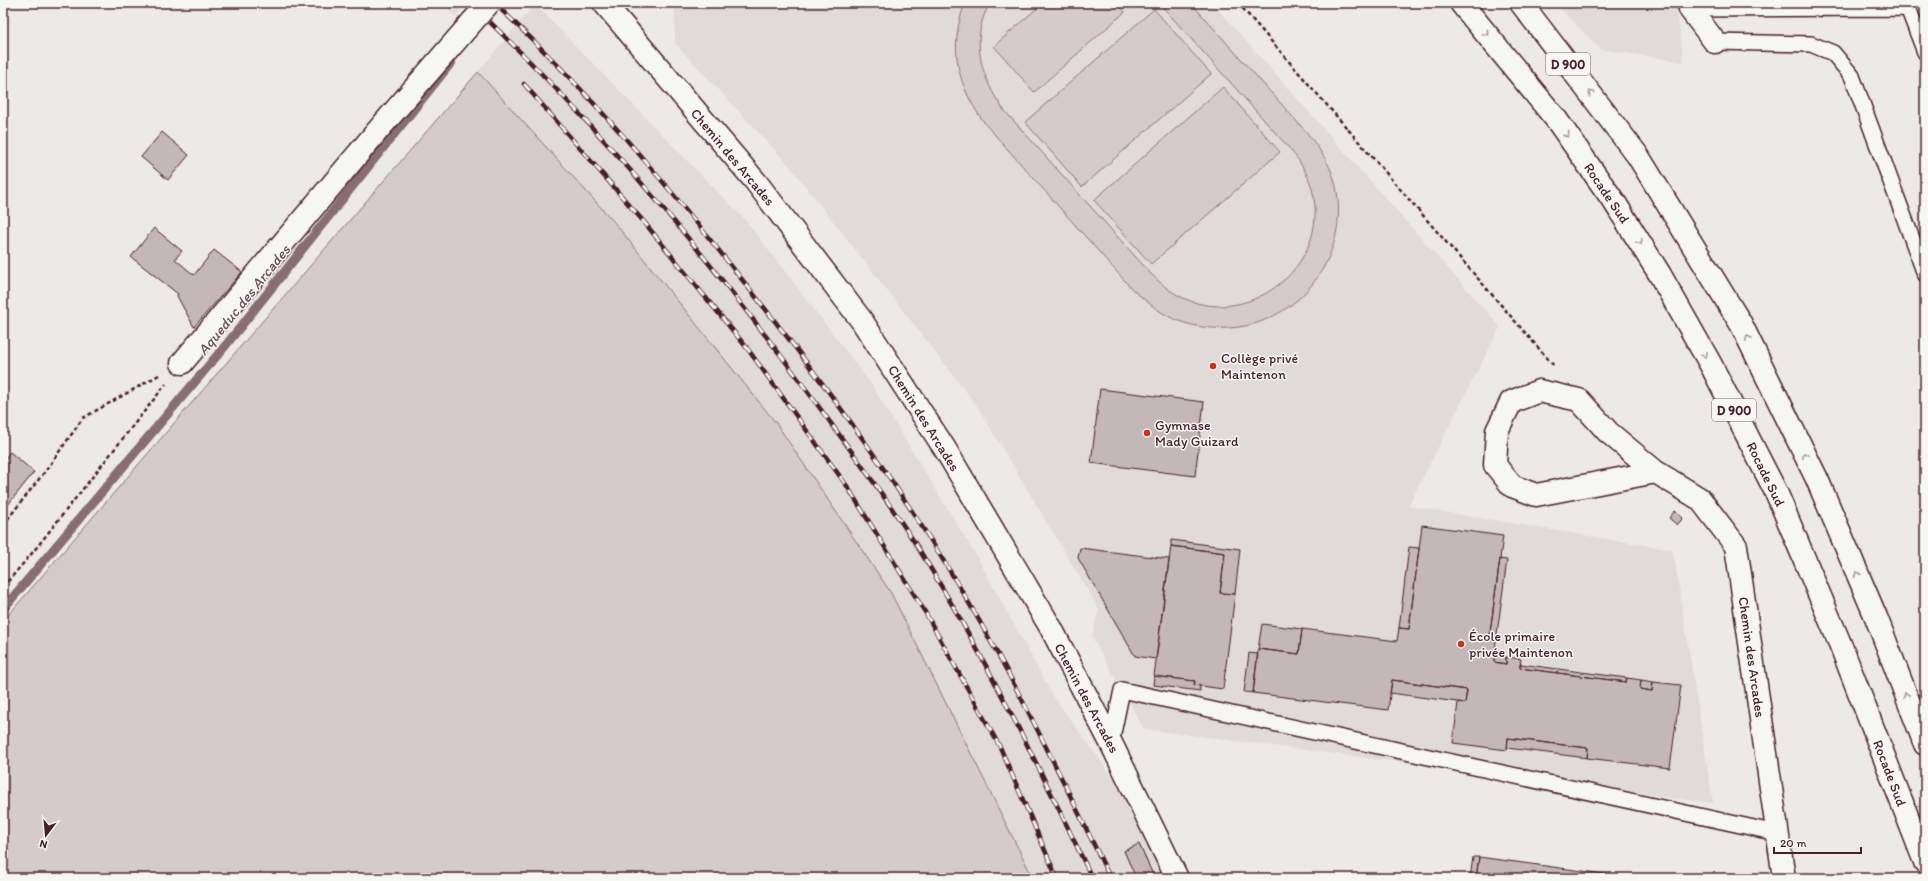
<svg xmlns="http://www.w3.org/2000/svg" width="1928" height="881" font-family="Itim,sans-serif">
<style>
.built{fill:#e0dad8}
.green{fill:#d4cbca;stroke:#8f757a}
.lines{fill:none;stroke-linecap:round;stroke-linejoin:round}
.stream{stroke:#886e73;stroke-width:9}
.building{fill:#c4b7b7;stroke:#4a1f2b}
.service-casing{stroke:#4a1f2b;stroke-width:18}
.minor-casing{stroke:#4a1f2b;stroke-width:25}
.primary-casing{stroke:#4a1f2b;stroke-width:25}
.path{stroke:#4a1f2b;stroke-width:2.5;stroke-dasharray:4 3;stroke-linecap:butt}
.service{stroke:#f6f6f2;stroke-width:15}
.minor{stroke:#f6f6f2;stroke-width:22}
.primary{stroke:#f6f6f2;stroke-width:22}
.rail-casing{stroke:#4a1f2b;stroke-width:4.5}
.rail{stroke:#f6f6f2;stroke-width:3;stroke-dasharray:9;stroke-linecap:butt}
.minor-bridge-casing{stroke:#4a1f2b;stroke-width:25;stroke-linecap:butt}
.minor-bridge{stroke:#f6f6f2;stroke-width:22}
.oneway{stroke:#a99598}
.poi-dot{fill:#c8321e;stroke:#f6f6f2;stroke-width:1.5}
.labels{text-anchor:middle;stroke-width:3;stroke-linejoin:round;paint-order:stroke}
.shield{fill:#f6f6f2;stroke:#7e6067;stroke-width:1}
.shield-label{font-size:13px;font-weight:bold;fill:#4a1f2b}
.street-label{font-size:14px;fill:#4a1f2b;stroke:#f6f6f2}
.poi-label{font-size:14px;fill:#4a1f2b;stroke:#f6f6f2;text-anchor:start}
.water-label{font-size:15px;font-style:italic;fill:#6e4d55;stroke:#f6f6f2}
</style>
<rect width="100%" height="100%" fill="#ece9e6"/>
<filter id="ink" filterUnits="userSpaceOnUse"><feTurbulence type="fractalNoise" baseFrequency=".025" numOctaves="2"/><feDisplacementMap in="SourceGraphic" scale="8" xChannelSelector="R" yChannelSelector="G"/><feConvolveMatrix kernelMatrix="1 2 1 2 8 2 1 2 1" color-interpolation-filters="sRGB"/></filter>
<g filter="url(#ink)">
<!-- built -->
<path class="built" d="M441 3H466L456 16Z
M675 3H1212L1500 327 1408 506 1673 550 1713 803 1144 729 1092 637 1099 609 976 404 790 166 675 43Z
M1555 3H1676L1684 62 1600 49Z
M535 4 747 222 871 384 978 559 1053 696 1129 800 1162 878H1033L891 593 776 423 614 222 478 72Z"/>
<!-- green -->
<path class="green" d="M965 3H990C969 38 981 79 1004 110L1150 273C1159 282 1168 290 1179 296 1244 330 1326 271 1314 198 1311 179 1302 164 1290 149L1159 3H1191L1308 134C1317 146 1326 158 1332 173 1355 237 1315 308 1250 325 1224 331 1194 329 1170 317 1156 310 1145 300 1133 290L986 125C957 86 948 49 965 3Z
M1043 3H1117L1125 12 1034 92 994 46Z
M1154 9 1211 74 1082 187 1025 122Z
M478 72 614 222 776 423 891 593 1033 878H3V621Z
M1223 87 1280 152 1151 264 1094 200Z"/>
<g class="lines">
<!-- stream -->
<path class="stream" d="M3 609 226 345 451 63"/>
</g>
<!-- building -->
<path class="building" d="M162 132 189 155 168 180 141 157Z
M154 228 182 251 175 259 194 275 214 250 242 272 194 327 177 296 178 294 131 257Z
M1100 389 1204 402 1195 476 1091 463Z
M10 452 34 472 3 511V476L6 473 3 471V461Z
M1675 511 1683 518 1677 525 1669 518Z
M1422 525 1503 536 1489 640 1496 641 1494 662 1506 664V657L1521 659 1520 668 1626 682 1627 678 1641 680 1640 689 1652 691 1653 682 1681 685 1670 768 1587 758 1588 748 1508 738 1507 750 1453 743 1458 702 1465 703 1467 690 1392 680 1388 710 1253 693 1258 649 1299 654 1302 629 1397 641 1399 628 1409 629Z
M1171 540 1240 549 1235 594 1220 593 1225 553 1171 546Z
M1171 546 1225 553 1220 593 1235 594 1223 689 1194 685 1195 681 1154 676Z
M1409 547 1419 548 1409 629 1399 628Z
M1080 548 1169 559 1156 659 1135 656 1078 558Z
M1500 559 1507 560 1496 641 1489 640Z
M1262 624 1302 629 1299 654 1258 649Z
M1249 653 1258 654 1253 693 1244 692Z
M1495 656 1506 657V664L1494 662Z
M1520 664 1627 678 1626 682 1520 668Z
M1154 676 1195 681 1194 685 1200 686V691L1153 685Z
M1392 680 1467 690 1465 703 1390 693Z
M1641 680 1653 682 1652 691 1640 689Z
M1508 738 1588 748 1587 758 1507 748Z
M1139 844 1154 877 1153 878H1136L1124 851Z
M1473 857H1479L1476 878H1470Z
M1479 857 1612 875V878H1476Z
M1612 875H1618L1617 878H1612Z"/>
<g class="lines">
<defs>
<path id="service" d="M1690 9 1908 8 1925 52
M1715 42 1811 44 1833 53 1852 76 1925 274
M1111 743 1122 690 1777 833"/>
<path id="minor" d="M604 3 756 182 862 321 945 449 1051 628 1111 743 1177 878
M1689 3 1690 9 1715 42
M182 363 379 129 473 21
M1656 472 1536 495 1512 486 1495 465 1497 431 1511 402 1539 391 1579 400 1608 432 1656 472 1700 499 1736 546 1784 878"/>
<path id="primary" d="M1461 3 1556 119 1615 203 1659 273 1711 365 1777 494 1841 646 1925 862
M1521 3 1638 156 1741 324 1817 479 1876 617 1925 744"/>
</defs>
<!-- service casing -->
<use href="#service" class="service-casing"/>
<!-- minor casing -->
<use href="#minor" class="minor-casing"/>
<!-- primary casing -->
<use href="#primary" class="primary-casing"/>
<!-- path -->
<path class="path" d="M1238 3 1555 367
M3 525 47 469 83 418 159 375
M3 587 33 552 166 384"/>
<!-- service -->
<use href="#service" class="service"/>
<!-- minor -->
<use href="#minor" class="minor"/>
<!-- primary -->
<use href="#primary" class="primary"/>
<defs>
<path id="rail" d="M470 3C596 122 708 256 811 396 848 447 887 498 920 551 985 656 1039 767 1092 878
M494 3C583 85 661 177 736 272 834 394 927 522 1001 660 1040 732 1075 805 1110 878
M524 84 644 222 747 348 847 486 925 612 1000 747 1057 878"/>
</defs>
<!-- rail casing -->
<use href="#rail" class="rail-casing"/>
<!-- rail -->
<use href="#rail" class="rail"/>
<defs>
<path id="minor-bridge" d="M473 21 489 3"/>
</defs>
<!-- minor-bridge casing -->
<use href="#minor-bridge" class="minor-bridge-casing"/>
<!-- minor-bridge -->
<use href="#minor-bridge" class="minor-bridge"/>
</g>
<!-- one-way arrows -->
<defs><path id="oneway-chevron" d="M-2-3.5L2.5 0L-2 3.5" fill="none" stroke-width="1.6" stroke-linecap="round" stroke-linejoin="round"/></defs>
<g class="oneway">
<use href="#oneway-chevron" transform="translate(1486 33) rotate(50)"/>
<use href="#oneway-chevron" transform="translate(1591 93) rotate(-128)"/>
<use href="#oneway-chevron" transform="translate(1567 135) rotate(55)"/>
<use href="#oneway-chevron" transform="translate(1640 242) rotate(58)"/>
<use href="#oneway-chevron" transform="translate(1748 338) rotate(-116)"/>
<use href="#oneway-chevron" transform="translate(1705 355) rotate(60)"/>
<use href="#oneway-chevron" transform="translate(1805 455) rotate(-116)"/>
<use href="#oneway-chevron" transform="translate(1857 574) rotate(-113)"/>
<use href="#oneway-chevron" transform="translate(1906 695) rotate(-111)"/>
</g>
</g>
<!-- markers -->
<g class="poi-dot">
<circle cx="1213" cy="366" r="4"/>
<circle cx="1147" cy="433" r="4"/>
<circle cx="1461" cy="644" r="4"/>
</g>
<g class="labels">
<!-- shield labels -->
<g class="shield">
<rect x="1546" y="53" width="44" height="22" rx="3"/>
<rect x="1712" y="399" width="44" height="22" rx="3"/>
</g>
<g class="shield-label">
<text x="1568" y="69">D 900</text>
<text x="1734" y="415">D 900</text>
</g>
<!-- street labels -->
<g class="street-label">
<text transform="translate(733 157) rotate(50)" y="5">Chemin des Arcades</text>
<text transform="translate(1607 193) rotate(56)" y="5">Rocade Sud</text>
<text transform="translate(924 418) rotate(58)" y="5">Chemin des Arcades</text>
<text transform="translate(1766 474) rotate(64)" y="5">Rocade Sud</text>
<text transform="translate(1752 657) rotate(82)" y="5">Chemin des Arcades</text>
<text transform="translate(1087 698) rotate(62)" y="5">Chemin des Arcades</text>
<text transform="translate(1890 773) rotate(69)" y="5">Rocade Sud</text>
</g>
<!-- poi labels -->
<g class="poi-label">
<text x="1221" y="363">Collège privé<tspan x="1221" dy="16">Maintenon</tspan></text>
<text x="1155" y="430">Gymnase<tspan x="1155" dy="16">Mady Guizard</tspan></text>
<text x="1469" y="641">École primaire<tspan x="1469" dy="16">privée Maintenon</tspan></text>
</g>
<!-- water labels -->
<g class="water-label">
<text transform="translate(244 300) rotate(-51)" y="5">Aqueduc des Arcades</text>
</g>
</g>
<!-- margin -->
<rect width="1928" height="881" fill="none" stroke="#f6f6f2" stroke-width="16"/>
<rect x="8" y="8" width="1912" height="865" fill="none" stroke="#4a1f2b" stroke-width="1.5" filter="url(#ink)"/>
<!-- north arrow -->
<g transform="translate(46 835) rotate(196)" stroke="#f6f6f2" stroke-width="3" paint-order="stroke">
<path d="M0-3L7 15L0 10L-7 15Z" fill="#4a1f2b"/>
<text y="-6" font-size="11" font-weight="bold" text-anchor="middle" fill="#4a1f2b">N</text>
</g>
<!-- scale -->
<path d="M1774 847v6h87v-6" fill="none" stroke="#4a1f2b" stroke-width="2"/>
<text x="1780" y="847" font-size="12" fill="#4a1f2b" stroke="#f6f6f2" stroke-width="3" paint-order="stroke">20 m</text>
</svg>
